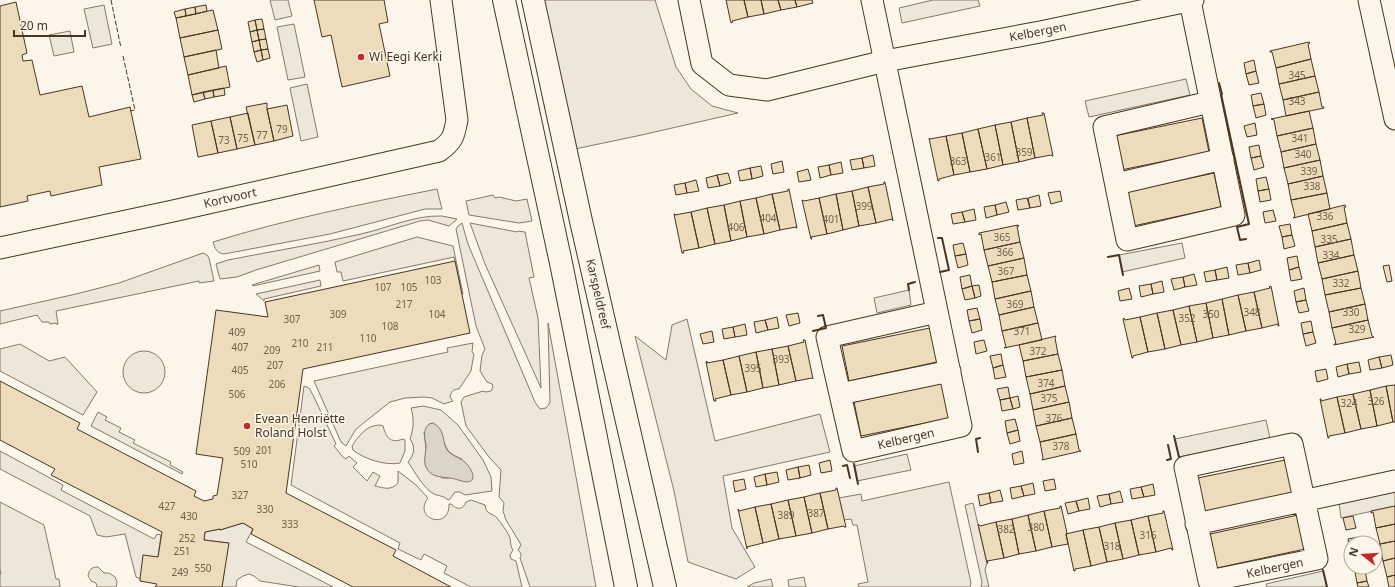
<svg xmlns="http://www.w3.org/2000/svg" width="1395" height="587" font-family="'Noto Sans',sans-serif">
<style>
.green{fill:#ede6d9;stroke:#887966;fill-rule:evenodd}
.parking{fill:#ede7d9;stroke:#887966}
.water{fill:#dcd4c6;stroke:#887966}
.building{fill:#ecdcbc;stroke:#4a3520}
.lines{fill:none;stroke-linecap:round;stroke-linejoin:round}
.minor-casing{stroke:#4a3520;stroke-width:23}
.tertiary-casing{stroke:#4a3520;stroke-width:24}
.minor{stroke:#fbf6e9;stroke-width:21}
.tertiary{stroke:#fbf6e9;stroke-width:22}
.fence{stroke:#4a3520;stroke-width:1;stroke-dasharray:5 2;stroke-linecap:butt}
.wall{stroke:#4a3520;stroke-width:2}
.poi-dot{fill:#c62828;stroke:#fbf6e9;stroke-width:1.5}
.labels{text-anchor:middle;stroke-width:3;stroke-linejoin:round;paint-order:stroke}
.number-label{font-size:10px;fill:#725f47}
.street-label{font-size:12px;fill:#4a3520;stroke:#fbf6e9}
.poi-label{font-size:12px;fill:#4a3520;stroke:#fbf6e9;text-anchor:start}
</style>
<rect width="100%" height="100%" fill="#fbf6e9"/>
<!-- green -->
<path class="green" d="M540 0H655L676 67 691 89 712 106 738 113 637 136 570 150Z
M104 5 112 44 93 48 84 9Z
M70 31 74 52 54 56 49 35Z
M437 189 442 209H425L330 234 224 254C217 253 215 249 213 242 287 219 362 204 437 189Z
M493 195 495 198 499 197 516 201 527 199 532 221 519 223 469 215 466 201Z
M442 216 457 219 449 226 428 220 420 221 256 270 237 277 220 279 216 264 228 260C273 251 318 244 361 234 388 228 414 215 442 216Z
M462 223 468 244 535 402 540 409 546 408 550 403 548 323 596 587H530L520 558C522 555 521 553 518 550L521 545 520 543 506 520 503 511 504 503 499 497 501 470 489 457 466 426 461 402 464 397 483 391 486 392 491 391 493 387 492 384 487 382 480 371 482 355 485 349 476 326 456 229 458 226Z
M470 223 517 232 518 231 525 232 534 277 529 278 538 318 541 388 485 264Z
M417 237 453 246 463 294H462L454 257 343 281 341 272H337L335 262Z
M203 253 207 255 209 258 214 281 199 283V281L56 311 58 324H56V323L50 324 49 322H42L37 315 0 324V311L76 294 119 283Z
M319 265 320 271 253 286 252 285Z
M320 280 321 286 264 299V301L256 294Z
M687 319 715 441 820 414 830 452 723 476 732 528 755 567 736 579 688 562 674 491 635 336 666 360 672 325Z
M473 343 472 352 474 354 471 371 459 389C453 389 451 392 450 397L453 401 444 404 432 398 424 397 405 398 390 402 356 429 346 446 341 442 314 381 448 352 447 348Z
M20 344 49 361 65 357 97 392 83 415 0 371V349Z
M123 372a21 21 0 1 1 42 0a21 21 0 1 1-42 0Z
M304 386 309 388 313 395 336 444 334 446 342 456 346 459 349 456 357 463 353 467 367 481 373 472 380 476 375 486C384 488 391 491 398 483V471L416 485 428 498C412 519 450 531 449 504H451C457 510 463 510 466 502L471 500 485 505C486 515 493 513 497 518 502 524 507 531 510 538 511 542 510 546 513 550L510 555 511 559 516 561 522 587H471L444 573 447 566 424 554 421 560 398 549 400 543 291 485Z
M423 406 441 410 458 425 483 460 491 477 492 491 465 495 460 492H455L450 499 448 500C444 496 439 496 434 494 423 488 415 472 408 462 414 455 416 447 410 439 414 428 414 418 411 408ZM424 432 444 442C447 452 452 455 462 459L449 478H442L425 462 426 448Z
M98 412 107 417 105 420 121 428 119 432 135 440 133 443 171 462 170 465 183 472 182 474 91 426Z
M380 425 383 426C386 437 390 444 403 439L405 440V451L400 463C386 466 364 459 353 450L352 446C359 436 366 425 380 425Z
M0 451 63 485 61 490 154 539 157 534 161 535 158 557 140 579 136 577 125 534 106 537 97 535 90 516 0 469Z
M949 482 971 583 970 587H859L858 584 868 582 857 525H853L851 519 844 520 839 498 861 494 862 501Z
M1395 491V506L1341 518 1339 503Z
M0 502 44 525 56 579H59L60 587H0V574H1L0 569Z
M973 503 987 563 985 570 989 587H981L982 582 965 505Z
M243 523 253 529 246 542 333 587H299L260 581 254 576 249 574 243 576 237 580 236 587H222L228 543 204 540 205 532 220 529V530Z
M98 567 104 573H109L115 577 117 582 116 587H97L96 583 91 581 88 576C89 570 91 567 98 567Z
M804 577 806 587H789L788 580Z
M771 579 773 587H747L754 583Z"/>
<!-- parking -->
<path class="parking" d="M270 0H288L292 16 275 20Z
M933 0H978L980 6 902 23 899 8Z
M294 24 305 77 288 80 277 27Z
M1186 79 1190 95 1089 117 1085 101Z
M307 84 318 137 301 141 290 88Z
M1182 243 1185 258 1122 272 1119 255Z
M909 290 911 305 877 313 874 298Z
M1266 420 1270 438 1179 457 1175 439Z
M907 454 911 470 857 481 854 466Z
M1323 571 1327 587H1267L1266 584Z"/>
<!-- water -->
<path class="water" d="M433 423C448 431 440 445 450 453 455 457 461 458 466 463 470 467 479 481 467 482 462 482 455 478 449 478 441 477 430 477 426 467 423 461 426 453 426 446 425 437 422 431 429 424Z"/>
<!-- building -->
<path class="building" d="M314 0H384L388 22 379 24 390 76 342 87 331 35 322 37Z
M726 0H744L748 17 732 21 733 22 731 23Z
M744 0H761L764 14 748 17Z
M761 0H778L781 10 764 14Z
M778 0H795L797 7 781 10Z
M795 0H812L813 3 797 7Z
M16 2 27 53 22 55 23 61 32 60 40 95 82 86 89 117 130 107 141 159 99 167 102 185 51 196 50 191 27 196 28 201 0 207V6Z
M206 5 207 11 196 14 195 7Z
M195 7 196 14 186 16 185 9Z
M185 9 186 16 176 18 174 12Z
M213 10 218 30 180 38 176 18Z
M262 19 264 29 257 30 255 20Z
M255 20 257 30 250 32 248 22Z
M264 29 266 39 259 40 257 30Z
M218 30 222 49 184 57 180 38Z
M257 30 259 40 252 42 250 32Z
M266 39 268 49 261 50 259 40Z
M259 40 261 50 254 52 252 42Z
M1309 42 1310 43 1308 44 1311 59 1276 68 1272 52H1270V51Z
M268 49 270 58 263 60 261 50Z
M216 50 219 68 188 75 184 57Z
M261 50 263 60 257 62 254 52Z
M1311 59 1315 76 1279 84 1276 68Z
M1254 60 1256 71 1246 74 1244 63Z
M226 66 230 87 192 95 188 75Z
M1256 71 1259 83 1249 85 1246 74Z
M1315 76 1319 92 1283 100 1279 84Z
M224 88 225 95 214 97 213 90Z
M213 90 214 97 205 99 203 92Z
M203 92 205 99 194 102 192 95Z
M1319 92 1322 107H1324V108L1286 116 1283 100Z
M1261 93 1264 104 1253 106 1251 95Z
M267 103V109L274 141 255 145 246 107Z
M1264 104 1266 115 1256 118 1253 106Z
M287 105 293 136 274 141 267 109Z
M1309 111 1313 128 1277 136 1274 120 1271 119Z
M248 113 255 145 237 149 230 117Z
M1042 113H1044L1053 156H1052L1051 155 1035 158 1027 118 1043 115Z
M230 117 237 149 218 153 211 121Z
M1027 118 1035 158 1019 162 1011 122Z
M1202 118 1209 152 1121 170 1114 136Z
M211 121 218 153 198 157 192 125Z
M1011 122 1019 162 1003 165 995 125Z
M1255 123 1257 135 1247 137 1244 126Z
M995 125 1003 165 987 169 978 129Z
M1313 128 1316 144 1281 152 1277 136Z
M978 129 987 169 970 172 962 133Z
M962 133 970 172 954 175 946 136Z
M946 136 954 175 939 179V181H938L929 138 930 139Z
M1316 144 1320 160 1284 168 1281 152Z
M1259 145 1261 156 1251 158 1249 147Z
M873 155 875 166 864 168 862 158Z
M1261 156 1264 167 1254 170 1251 158Z
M862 158 864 168 852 170 850 160Z
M1320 160 1323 176 1288 184 1284 168Z
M782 161 784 172 773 174 771 164Z
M841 162 843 173 831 175 829 165Z
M829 165 831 175 820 178 818 167Z
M761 166 763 176 752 179 750 168Z
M750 168 752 179 740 181 738 171Z
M808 169 811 180 799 182 797 172Z
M728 173 731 183 720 186 717 175Z
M1214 173 1221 207 1133 226 1126 192Z
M717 175 720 186 708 188 706 178Z
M1323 176 1327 193 1291 200 1288 184Z
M1266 177 1269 189 1258 191 1256 179Z
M696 180 699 191 687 193 685 183Z
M884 182H885L893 221 892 219 876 223 868 187 884 184Z
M685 183 687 193 676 195 674 185Z
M868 187 876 223 859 226 852 191Z
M788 189H789L797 228H796V227L780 230 772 194 788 191Z
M1269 189 1271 200 1260 202 1258 191Z
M852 191 859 226 843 230 836 194Z
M1060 191 1062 201 1051 204 1048 193Z
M1327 193 1330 209 1293 218 1295 216 1291 200Z
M772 194 780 230 764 234 756 198Z
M836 194 843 230 827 234 819 198Z
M1039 195 1041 206 1030 208 1028 198Z
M756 198 764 234 747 237 740 201Z
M819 198 827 234 811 237 812 239H811L802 200 804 201Z
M1027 198 1030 208 1018 210 1016 200Z
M740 201 747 237 731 241 724 205Z
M1006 202 1009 212 997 215 995 205Z
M724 205 731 241 715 244 707 208Z
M995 205 997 215 986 218 984 207Z
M1345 205 1346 207H1344L1347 223 1312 231 1308 214Z
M707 208 715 244 699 248 691 212Z
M974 209 976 220 965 222 962 212Z
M1273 210 1276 221 1265 223 1263 212Z
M691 212 699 248 683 251 684 253H682L674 214H675V215Z
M962 212 965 222 953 224 951 214Z
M1347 223 1351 239 1315 247 1312 231Z
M1290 224 1292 235 1282 237 1279 226Z
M1018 225 1019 226H1017L1020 242 984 250 981 234 979 235V233Z
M1292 235 1295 246 1284 249 1282 237Z
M1351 239 1354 255 1318 263 1315 247Z
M1020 242 1024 258 988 266 984 250Z
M963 243 966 254 955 256 953 245Z
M966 254 968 265 958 268 955 256Z
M1354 255 1358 271 1322 279 1318 263Z
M1297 256 1299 267 1289 270 1287 258Z
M1024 258 1027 275 992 282 988 266Z
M1259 260 1261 270 1250 273 1248 263Z
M455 261 470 333 303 369 286 493 396 550 393 556 451 587H353L251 534 253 529 243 523 220 530V529L205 532 204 540 229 543 222 587H155L157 584 140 581V579L143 555 158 557 162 532 51 475 55 469 0 440V381L80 423 77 429 196 491 194 496 204 501 213 499V496L217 495 223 458 196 454 216 310 268 317 265 302Z
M1248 263 1250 273 1238 275 1236 265Z
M1389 265 1392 281 1387 282 1383 266Z
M1227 267 1229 278 1217 280 1215 270Z
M1299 267 1302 279 1291 281 1289 270Z
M1215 270 1217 280 1206 282 1204 272Z
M1358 271 1361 288 1325 295 1322 279Z
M1194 274 1197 285 1185 287 1183 277Z
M970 275 972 286 962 289 960 277Z
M1027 275 1031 291 995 299 992 282Z
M1183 277 1185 287 1174 290 1171 279Z
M1162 281 1164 292 1153 294 1151 284Z
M1151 284 1153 294 1141 297 1139 286Z
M979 285 981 296 975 298 972 286Z
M972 286 975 298 965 300 962 289Z
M1271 286 1279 326H1278V324L1262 328 1254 292 1270 288 1269 287Z
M1129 288 1132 299 1120 301 1118 291Z
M1304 288 1306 300 1296 302 1294 291Z
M1361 288 1365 304 1329 312 1325 295Z
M1031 291 1034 307 999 315 995 299Z
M1254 292 1262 328 1246 331 1238 295Z
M1238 295 1246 331 1229 335 1222 299Z
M1222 299 1229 335 1213 338 1206 303Z
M1306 300 1309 311 1299 313 1296 302Z
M1206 303 1213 338 1197 342 1189 306Z
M1365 304 1368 320 1332 328 1329 312Z
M1189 306 1197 342 1181 345 1173 310Z
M1034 307 1038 323 1002 331 999 315Z
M977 308 980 319 969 321 967 310Z
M1173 310 1181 345 1165 349 1157 313Z
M798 313 800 323 789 326 786 315Z
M1157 313 1165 349 1148 352 1140 317Z
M777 317 779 328 768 330 765 320Z
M1140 317 1148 352 1133 356V358H1132L1123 319 1124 318 1125 320Z
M980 319 982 330 972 333 969 321Z
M765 320 768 330 756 333 754 322Z
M1368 320 1372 336 1374 337 1334 345V344H1336L1332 328Z
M1311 321 1313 332 1303 334 1301 323Z
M1038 323 1042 340 1004 348 1006 347 1002 331Z
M745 324 747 335 735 337 733 327Z
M733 327 735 337 724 339 722 329Z
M930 328 937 362 849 381 842 346Z
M712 331 714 342 703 344 700 334Z
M1313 332 1316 343 1306 346 1303 334Z
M1056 336 1055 338 1058 354 1023 361 1019 345Z
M803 340H805L813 379 812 378 796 381 788 346 804 342Z
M984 340 987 351 976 354 974 342Z
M788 346 796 381 779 385 772 349Z
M772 349 779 385 763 388 756 352Z
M756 352 763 388 747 392 739 356Z
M1001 354 1003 365 993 368 990 356Z
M1058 354 1062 370 1026 377 1023 361Z
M1391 355 1393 365 1382 368 1379 357Z
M739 356 747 392 731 395 723 360Z
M1379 357 1382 368 1370 370 1368 360Z
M723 360 731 395 715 399 716 401H714L706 362 707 361V363Z
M1359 362 1361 372 1349 374 1347 364Z
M1347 364 1349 374 1338 377 1336 367Z
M1003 365 1006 377 995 379 993 368Z
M1326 369 1328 379 1317 382 1315 371Z
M1062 370 1065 386 1030 394 1026 377Z
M942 383 950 418 861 436 854 402Z
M1395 385V422H1393L1386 386Z
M1065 386 1069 402 1033 410 1030 394Z
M1386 386 1393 422 1377 426 1370 390Z
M1008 387 1010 398 1000 400 997 389Z
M1370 390 1377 426 1361 429 1353 394Z
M1353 394 1361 429 1345 433 1337 397Z
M1018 396 1020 407 1013 409 1010 398Z
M1337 397 1345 433 1329 436V438H1328L1320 399H1321V401Z
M1010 398 1013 409 1002 411 1000 400Z
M1069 402 1072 418 1036 426 1033 410Z
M1072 418 1076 434 1040 442 1036 426Z
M1015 419 1018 430 1007 433 1005 421Z
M1018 430 1020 441 1010 444 1007 433Z
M1076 434 1079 450 1081 451 1042 460 1043 458 1040 442Z
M1022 451 1024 463 1014 465 1012 454Z
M830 460 832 471 821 473 819 463Z
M1285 460 1293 494 1205 513 1198 478Z
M809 465 811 475 800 478 798 467Z
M798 467 800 478 788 480 786 470Z
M777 472 779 482 767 485 765 474Z
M765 474 767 485 756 487 754 477Z
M744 479 746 489 735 492 733 481Z
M1054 479 1056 489 1045 491 1043 481Z
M1033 483 1035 494 1024 496 1021 486Z
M1153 484 1155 495 1144 497 1141 487Z
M1021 486 1024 496 1012 499 1010 488Z
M1141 487 1144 497 1132 499 1130 489Z
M836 488H837L846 527H844V526L828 529 820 493 836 490Z
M1000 490 1003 501 991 503 989 493Z
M1120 491 1123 502 1111 504 1109 494Z
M820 493 828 529 812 533 804 497Z
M989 493 991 503 980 506 978 495Z
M1109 494 1111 504 1100 507 1097 496Z
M804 497 812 533 796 536 788 500Z
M1088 498 1090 509 1079 511 1076 501Z
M788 500 796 536 779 539 771 504Z
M1076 501 1079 511 1068 514 1065 503Z
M771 504 779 539 763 543 755 507Z
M1060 506H1061L1067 533 1066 534 1068 544 1052 547 1044 511 1060 508Z
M1395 506V524L1376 528 1373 512 1371 513V511Z
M755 507 763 543 747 547V549L738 509 739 511Z
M1044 511 1052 547 1036 551 1028 515Z
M1163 511H1164L1173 550H1172L1171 548 1156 552 1148 516 1163 513Z
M1028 515 1036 551 1019 554 1012 519Z
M1298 515 1305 549 1217 568 1210 534Z
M1148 516 1156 552 1139 555 1131 520Z
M1353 516 1356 528 1346 530 1343 518Z
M1012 519 1019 554 1004 558 996 522Z
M1131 520 1139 555 1123 559 1115 523Z
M996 522 1004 558 987 561 988 563H987L978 524 980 526Z
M1115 523 1123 559 1107 562 1099 527Z
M1395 524V541L1380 544 1376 528Z
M1099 527 1107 562 1091 566 1083 530Z
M1083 530 1091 566 1075 569V571H1074L1066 534Z
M1358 537 1359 543H1351V551H1350L1348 539Z
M1395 541V558L1383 561 1380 544Z
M1395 558V575L1387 577 1383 561Z
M1365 570 1367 581 1357 583 1355 572Z
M1395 575V587H1389L1387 577Z
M1367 581 1369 587H1358L1357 583Z"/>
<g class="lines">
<defs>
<path id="minor" d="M689 0 702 64 729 85 767 90 885 61 1040 32 1193 0
M872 0 961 426 853 451 827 337 937 312
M1369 0 1395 119
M1190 1 1234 215 1127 240 1104 127 1210 102
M1116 184 1223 159
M0 248 173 211 439 151C453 141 454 136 457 120L441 0
M840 394 950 371
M1292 444 1317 559 1209 581 1185 467Z
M1196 524 1395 481"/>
<path id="tertiary" d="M504 0 561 263 626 587
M533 0 581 221 665 587"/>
</defs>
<!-- minor casing -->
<use href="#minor" class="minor-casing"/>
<!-- tertiary casing -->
<use href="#tertiary" class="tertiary-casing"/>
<!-- minor -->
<use href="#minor" class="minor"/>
<!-- tertiary -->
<use href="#tertiary" class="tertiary"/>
<!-- fence -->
<path class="fence" d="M111 0 121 48
M123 56 135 110 130 111"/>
<!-- wall -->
<path class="wall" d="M1219 83 1222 94
M1221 94 1249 224 1237 227 1240 240 1246 239
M938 238H942L949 270 940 272
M1108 257 1119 255 1123 275
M909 290 908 284 915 282
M813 331 826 328 823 315 818 316
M1174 436 1179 457
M978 452 976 439 980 438
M1167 460 1171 459 1168 445
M854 464 858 484
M843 466 847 465 850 478
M1323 570 1327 587"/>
</g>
<!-- markers -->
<g class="poi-dot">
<circle cx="361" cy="57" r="4"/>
<circle cx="247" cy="426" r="4"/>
</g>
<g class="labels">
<!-- number labels -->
<g class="number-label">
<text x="1297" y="79">345</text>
<text x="1297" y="105">343</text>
<text x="282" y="133">79</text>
<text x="262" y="139">77</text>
<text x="243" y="142">75</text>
<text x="1300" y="142">341</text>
<text x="224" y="144">73</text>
<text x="1024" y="156">359</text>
<text x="1303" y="158">340</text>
<text x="993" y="161">361</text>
<text x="958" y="165">363</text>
<text x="1309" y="175">339</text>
<text x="1312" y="190">338</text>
<text x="864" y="210">399</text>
<text x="1325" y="220">336</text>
<text x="768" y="222">404</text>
<text x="831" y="223">401</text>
<text x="736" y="231">406</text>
<text x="1002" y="241">365</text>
<text x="1329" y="243">335</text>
<text x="1005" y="256">366</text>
<text x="1331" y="259">334</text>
<text x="1006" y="275">367</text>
<text x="433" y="284">103</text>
<text x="1341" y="287">332</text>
<text x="383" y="291">107</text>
<text x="409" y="291">105</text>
<text x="404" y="308">217</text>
<text x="1015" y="308">369</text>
<text x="1252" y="316">348</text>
<text x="1351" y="316">330</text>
<text x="338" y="318">309</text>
<text x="437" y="318">104</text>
<text x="1211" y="318">350</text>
<text x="1187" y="322">352</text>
<text x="292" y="323">307</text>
<text x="390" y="330">108</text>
<text x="1357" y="333">329</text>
<text x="1022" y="335">371</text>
<text x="237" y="336">409</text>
<text x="368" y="342">110</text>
<text x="300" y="347">210</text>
<text x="240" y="351">407</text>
<text x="325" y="351">211</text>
<text x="272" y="354">209</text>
<text x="1038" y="355">372</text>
<text x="781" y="363">393</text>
<text x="275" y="369">207</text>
<text x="753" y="372">395</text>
<text x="240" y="374">405</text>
<text x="1046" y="387">374</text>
<text x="277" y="388">206</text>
<text x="237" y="398">506</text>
<text x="1049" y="402">375</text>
<text x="1376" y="405">326</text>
<text x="1349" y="407">324</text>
<text x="1054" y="422">376</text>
<text x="1061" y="450">378</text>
<text x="264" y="454">201</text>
<text x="242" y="455">509</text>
<text x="249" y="468">510</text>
<text x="240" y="499">327</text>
<text x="167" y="510">427</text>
<text x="265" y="513">330</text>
<text x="816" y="517">387</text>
<text x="786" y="519">389</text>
<text x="189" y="520">430</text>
<text x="290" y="528">333</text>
<text x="1036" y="531">380</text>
<text x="1006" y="533">382</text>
<text x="1148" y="539">316</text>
<text x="187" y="542">252</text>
<text x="1112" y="550">318</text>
<text x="182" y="555">251</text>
<text x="203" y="572">550</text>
<text x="180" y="576">249</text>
</g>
<!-- street labels -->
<g class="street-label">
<text transform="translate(1038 32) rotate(-11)" y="4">Kelbergen</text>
<text transform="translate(230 198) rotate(-13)" y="4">Kortvoort</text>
<text transform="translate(598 294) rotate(77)" y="4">Karspeldreef</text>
<text transform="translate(906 439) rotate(-13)" y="4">Kelbergen</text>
<text transform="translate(1275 568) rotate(-12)" y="4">Kelbergen</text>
</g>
<!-- poi labels -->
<g class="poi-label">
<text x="369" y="61">Wi Eegi Kerki</text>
<text x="255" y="423">Evean Henriëtte<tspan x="255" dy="14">Roland Holst</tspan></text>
</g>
</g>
<!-- north arrow -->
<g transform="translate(1363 555) rotate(287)"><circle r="19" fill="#fbf6e9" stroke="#b4a999"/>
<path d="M0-3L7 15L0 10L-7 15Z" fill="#c62828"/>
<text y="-6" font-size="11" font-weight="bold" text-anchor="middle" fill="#4a3520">N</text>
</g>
<!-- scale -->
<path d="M14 30v6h71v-6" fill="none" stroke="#4a3520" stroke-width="2"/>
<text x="20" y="30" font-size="12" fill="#4a3520" stroke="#fbf6e9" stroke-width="3" paint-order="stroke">20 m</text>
</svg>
